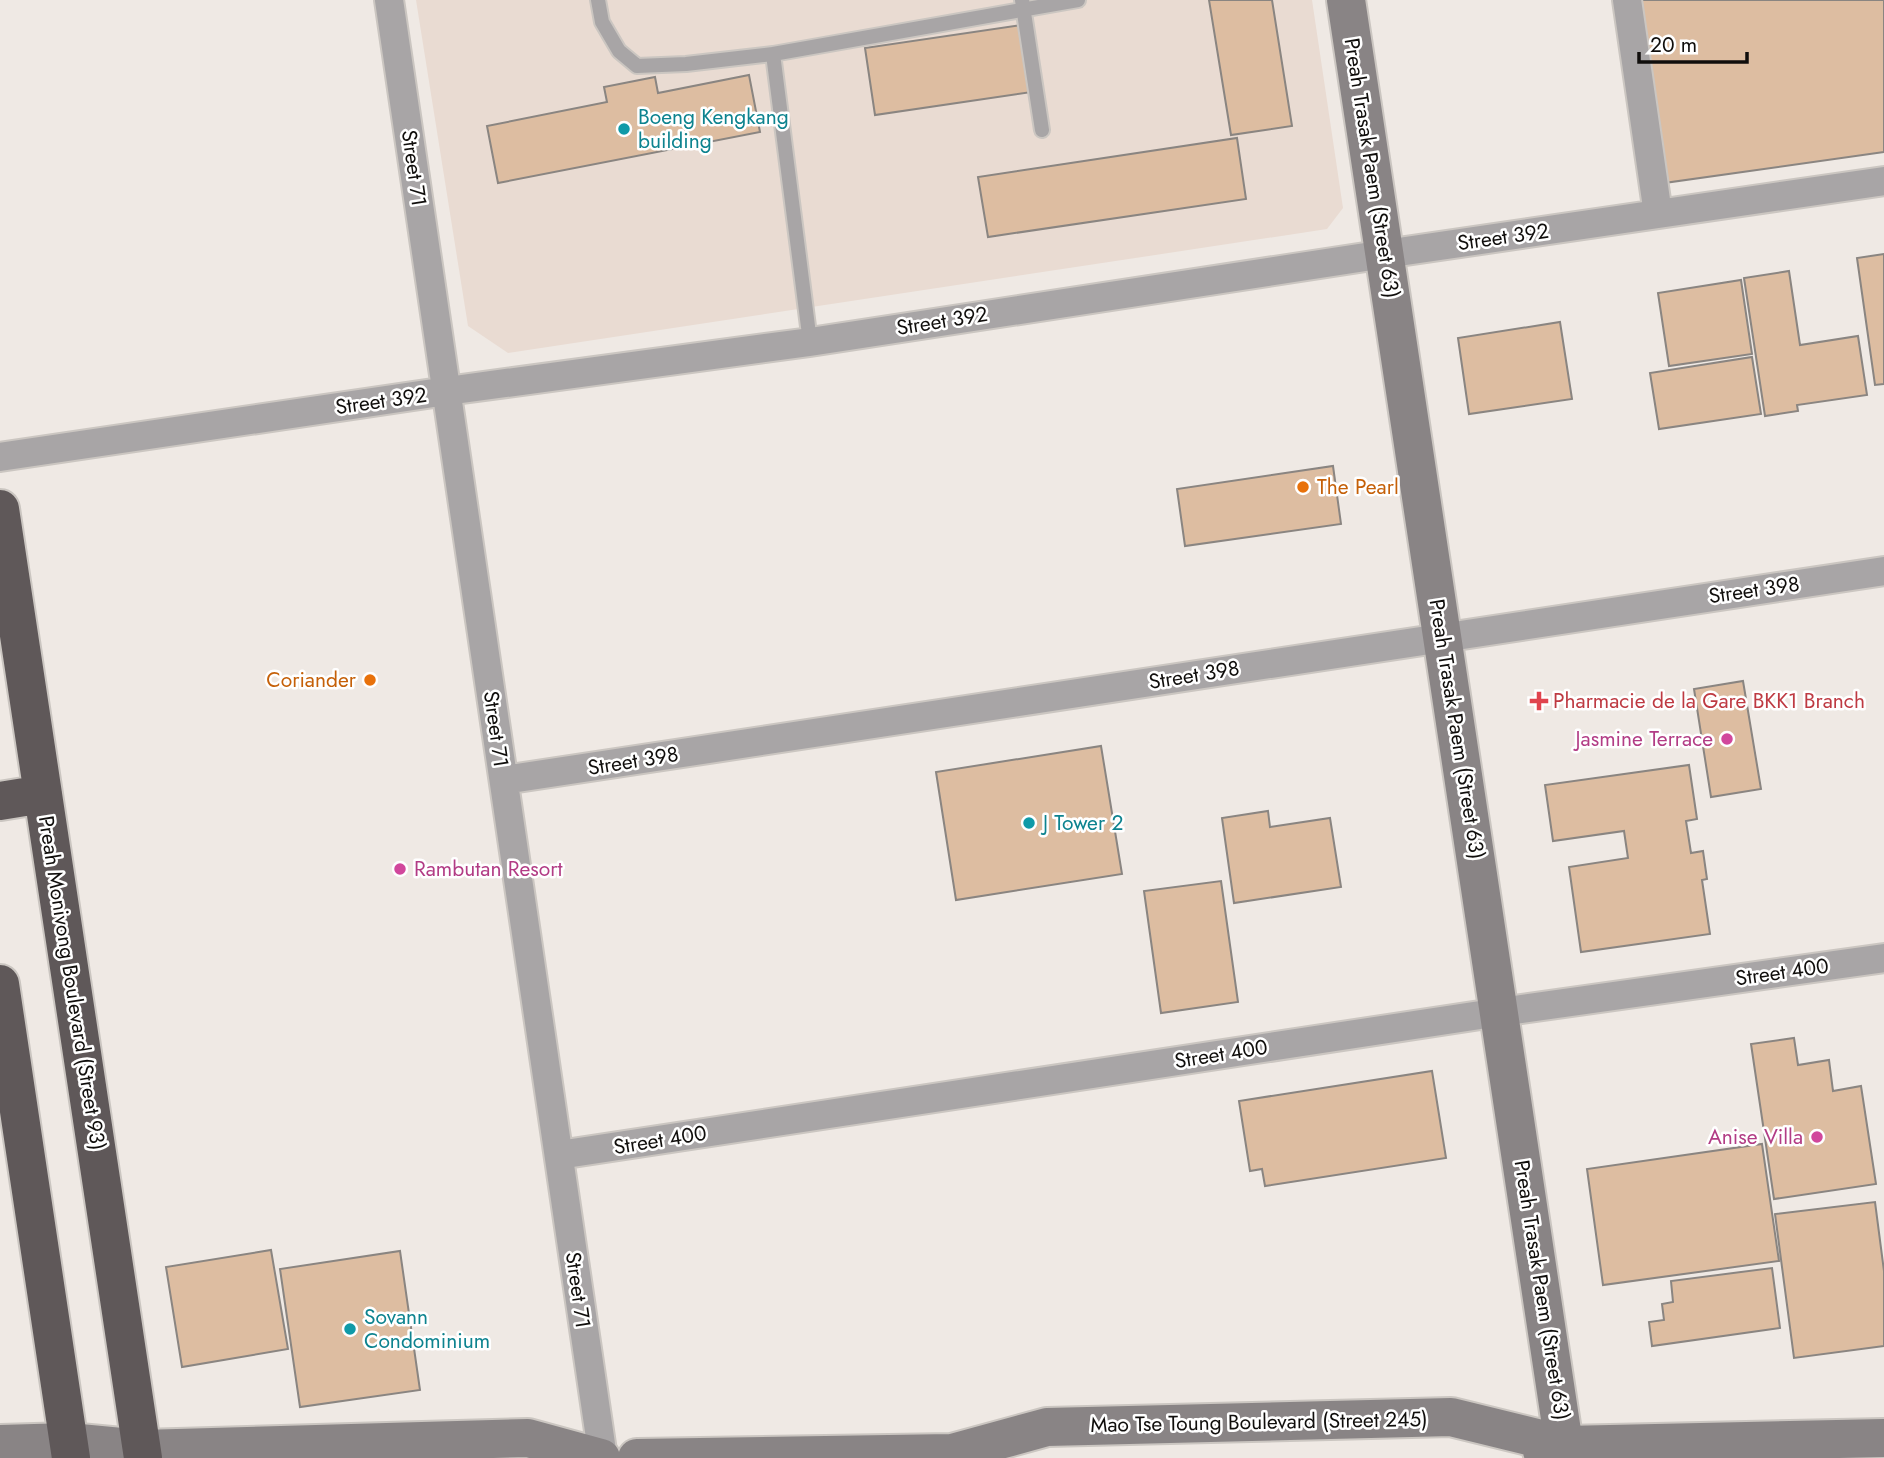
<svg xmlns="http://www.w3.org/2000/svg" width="1884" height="1458" font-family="Jost,sans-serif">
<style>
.built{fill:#e9dbd2}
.building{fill:#ddbda1;stroke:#8a8581;stroke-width:2}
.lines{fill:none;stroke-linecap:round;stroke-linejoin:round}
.lane-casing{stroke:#cbc6c1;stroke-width:18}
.street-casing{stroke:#cbc6c1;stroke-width:32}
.secondary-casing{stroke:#cbc6c1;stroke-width:42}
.highway-casing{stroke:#cbc6c1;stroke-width:42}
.lane{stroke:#a8a5a6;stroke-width:14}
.street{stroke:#a8a5a6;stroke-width:28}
.secondary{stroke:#898485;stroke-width:38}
.highway{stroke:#5f5859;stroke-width:38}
.culture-dot{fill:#0f9aa8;stroke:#fff;stroke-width:2.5}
.food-dot{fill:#e8710a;stroke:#fff;stroke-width:2.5}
.health-dot{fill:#e0444e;stroke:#fff;stroke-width:2.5}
.hotel-dot{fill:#d1479c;stroke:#fff;stroke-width:2.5}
.labels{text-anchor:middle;stroke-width:5;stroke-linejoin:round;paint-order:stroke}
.culture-label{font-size:21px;fill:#0d838f;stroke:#fff;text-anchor:start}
.street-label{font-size:21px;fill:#100e0c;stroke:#fff}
.food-label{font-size:21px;fill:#c56008;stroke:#fff;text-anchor:start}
.health-label{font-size:21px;fill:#be3a42;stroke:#fff;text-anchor:start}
.hotel-label{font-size:21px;fill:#b23c85;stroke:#fff;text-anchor:end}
</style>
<rect width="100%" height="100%" fill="#efe9e4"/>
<!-- built -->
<path class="built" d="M416 0H1312L1343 208 1327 229 508 353 468 326Z"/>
<!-- building -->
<path class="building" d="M1209 0H1272L1292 126 1231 135Z
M1636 0H1884V152L1664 183Z
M1022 25 1032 92 875 115 865 48Z
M749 75 760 132 498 183 487 126 607 102 604 87 655 77 658 93Z
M1237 138 1246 199 988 237 978 177Z
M1884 254V384L1875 385 1857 258Z
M1789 271 1800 345 1858 336 1867 395 1797 405 1798 411 1765 416 1744 278Z
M1741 280 1752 354 1669 366 1658 293Z
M1560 322 1572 399 1469 414 1458 338Z
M1752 357 1761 414 1659 429 1650 373Z
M1333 466 1341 524 1185 546 1177 489Z
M1743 681 1761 789 1711 797 1694 689Z
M1101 746 1122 874 956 900 936 772Z
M1689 765 1697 819 1686 821 1691 853 1703 851 1707 879 1702 880 1710 934 1581 952 1569 867 1628 858 1624 831 1553 841 1545 785Z
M1268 811 1270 827 1330 818 1341 887 1234 903 1222 818Z
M1221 881 1238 1002 1161 1013 1144 891Z
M1794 1038 1798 1065 1829 1060 1833 1091 1861 1086 1876 1184 1774 1199 1751 1044Z
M1432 1071 1446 1158 1265 1186 1262 1169 1250 1171 1239 1101Z
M1762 1144 1779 1261 1603 1285 1587 1169Z
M1875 1202 1884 1271V1346L1794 1358 1775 1214Z
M271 1250 288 1349 182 1367 166 1267Z
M400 1251 420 1390 300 1407 280 1269Z
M1772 1268 1780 1328 1652 1346 1649 1322 1664 1320 1662 1304 1673 1302 1671 1281Z"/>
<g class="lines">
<defs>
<path id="lane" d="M598 0 602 22 619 51 637 66 686 64 773 54 810 342
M1022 0 1042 130
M773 54 1078 0"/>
<path id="street" d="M389 0 603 1458
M1627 0 1658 214
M0 457 447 391 810 342 1385 254 1884 181
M504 780 1884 571
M559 1155 1500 1012 1884 958"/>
<path id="secondary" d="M1346 0 1566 1458
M0 1444 69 1442 142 1449 528 1438 601 1458
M1542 1451 1565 1445 1884 1438
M637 1458 952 1453 1047 1427 1451 1417 1565 1445"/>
<path id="highway" d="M0 509 143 1458
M0 801 43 794
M0 984 71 1458"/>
</defs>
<!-- lane casing -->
<use href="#lane" class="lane-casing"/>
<!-- street casing -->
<use href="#street" class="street-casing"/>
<!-- secondary casing -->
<use href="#secondary" class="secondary-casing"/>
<!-- highway casing -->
<use href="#highway" class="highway-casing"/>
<!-- lane -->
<use href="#lane" class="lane"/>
<!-- street -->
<use href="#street" class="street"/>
<!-- secondary -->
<use href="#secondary" class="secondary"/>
<!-- highway -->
<use href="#highway" class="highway"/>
</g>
<!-- markers -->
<g class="culture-dot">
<circle cx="624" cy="129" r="7"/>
<circle cx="1029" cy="823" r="7"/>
<circle cx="350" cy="1329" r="7"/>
</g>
<g class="food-dot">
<circle cx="1303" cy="487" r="7"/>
<circle cx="370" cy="680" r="7"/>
</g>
<path class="health-dot" d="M1535.5 690.5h7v7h7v7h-7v7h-7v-7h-7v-7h7z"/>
<g class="hotel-dot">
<circle cx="1727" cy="739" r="7"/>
<circle cx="400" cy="869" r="7"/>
<circle cx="1817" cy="1137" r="7"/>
</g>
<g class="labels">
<!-- culture labels -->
<g class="culture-label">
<text x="638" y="124">Boeng Kengkang<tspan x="638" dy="24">building</tspan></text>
<text x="1043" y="830">J Tower 2</text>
<text x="364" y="1324">Sovann<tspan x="364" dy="24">Condominium</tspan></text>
</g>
<!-- street labels -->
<g class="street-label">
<text transform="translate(414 168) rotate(82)" y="7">Street 71</text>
<text transform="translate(1372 168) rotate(81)" y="7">Preah Trasak Paem (Street 63)</text>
<text transform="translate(1503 237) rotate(-8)" y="7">Street 392</text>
<text transform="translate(942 321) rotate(-9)" y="7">Street 392</text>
<text transform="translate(381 401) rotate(-8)" y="7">Street 392</text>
<text transform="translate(1754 590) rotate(-8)" y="7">Street 398</text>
<text transform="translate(1194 675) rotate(-9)" y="7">Street 398</text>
<text transform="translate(496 729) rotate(82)" y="7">Street 71</text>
<text transform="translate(1457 729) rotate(81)" y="7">Preah Trasak Paem (Street 63)</text>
<text transform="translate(633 761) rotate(-9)" y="7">Street 398</text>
<text transform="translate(1782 972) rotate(-8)" y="7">Street 400</text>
<text transform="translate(72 983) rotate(81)" y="7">Preah Monivong Boulevard (Street 93)</text>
<text transform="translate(1221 1054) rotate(-9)" y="7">Street 400</text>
<text transform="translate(660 1140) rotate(-9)" y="7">Street 400</text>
<text transform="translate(578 1290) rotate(82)" y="7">Street 71</text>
<text transform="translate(1542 1290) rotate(81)" y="7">Preah Trasak Paem (Street 63)</text>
<text transform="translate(1259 1422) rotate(-1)" y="7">Mao Tse Toung Boulevard (Street 245)</text>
</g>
<!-- food labels -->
<g class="food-label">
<text x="1317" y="494">The Pearl</text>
<text x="356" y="687" text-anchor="end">Coriander</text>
</g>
<!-- health labels -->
<g class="health-label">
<text x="1553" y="708">Pharmacie de la Gare BKK1 Branch</text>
</g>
<!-- hotel labels -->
<g class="hotel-label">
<text x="1713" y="746">Jasmine Terrace</text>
<text x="414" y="876" text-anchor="start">Rambutan Resort</text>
<text x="1803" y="1144">Anise Villa</text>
</g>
</g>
<!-- scale -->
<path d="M1639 52v10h108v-10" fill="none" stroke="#100e0c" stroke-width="3.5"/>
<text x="1650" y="52" font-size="21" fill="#100e0c" stroke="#ffffff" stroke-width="5" paint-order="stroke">20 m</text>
</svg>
